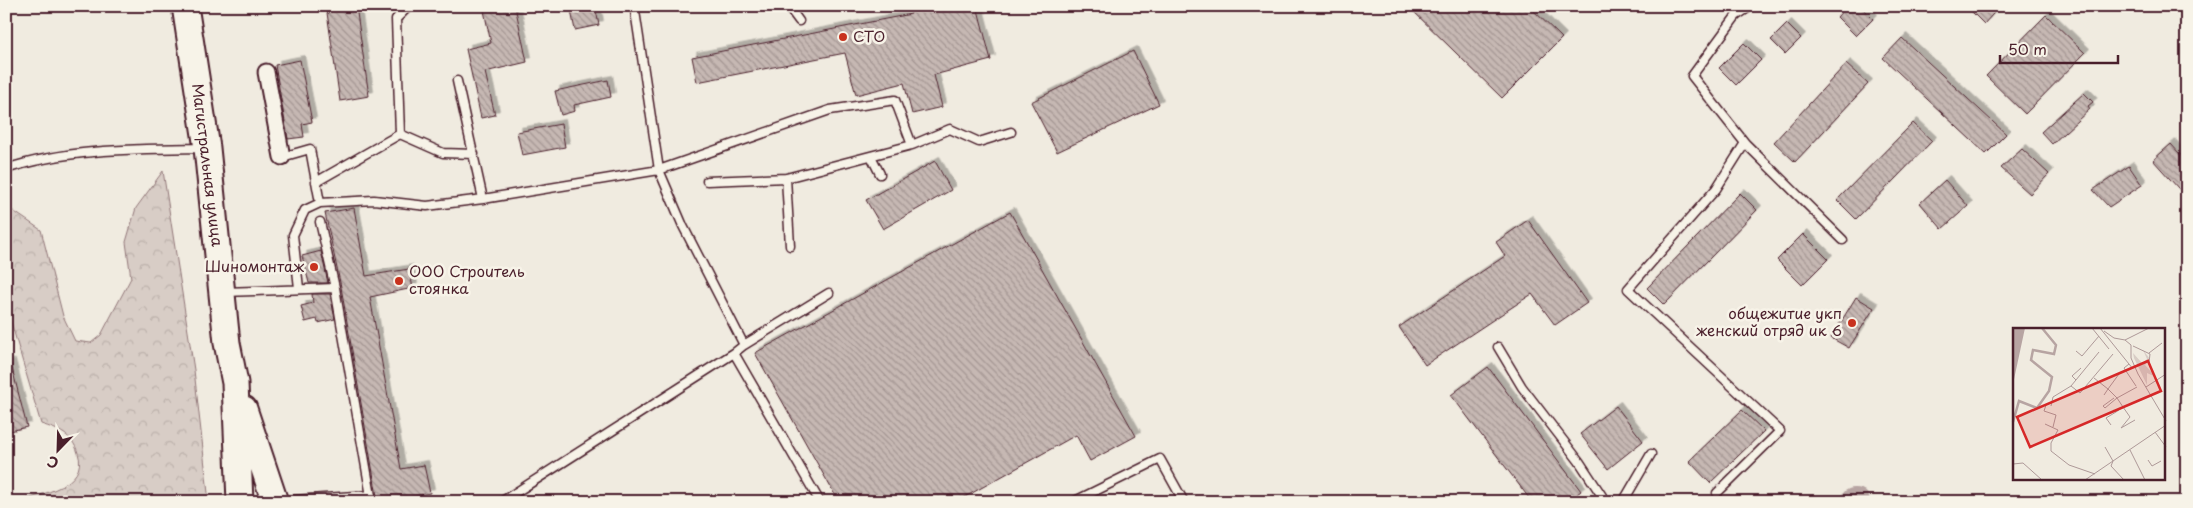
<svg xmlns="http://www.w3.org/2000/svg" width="2193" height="508" font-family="'Playpen Sans',sans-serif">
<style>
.forest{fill:url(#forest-crowns);stroke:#917678}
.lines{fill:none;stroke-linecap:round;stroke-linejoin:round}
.river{stroke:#b7a4a2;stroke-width:28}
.building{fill:url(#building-back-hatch);stroke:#4a1f2b;filter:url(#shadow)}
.lane-casing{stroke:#4a1f2b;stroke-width:11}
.street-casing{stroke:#4a1f2b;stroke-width:19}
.primary-casing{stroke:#4a1f2b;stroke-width:29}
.lane{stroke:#f7f3e8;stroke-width:8}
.street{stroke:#f7f3e8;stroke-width:15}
.primary{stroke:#f7f3e8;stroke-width:25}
.poi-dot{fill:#c8321e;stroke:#f7f3e8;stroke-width:2}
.labels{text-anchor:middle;stroke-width:5;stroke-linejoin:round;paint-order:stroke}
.poi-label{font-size:15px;fill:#4a1f2b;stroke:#f7f3e8;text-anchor:start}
.street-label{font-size:15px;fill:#4a1f2b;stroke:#f7f3e8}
.inset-river{fill:none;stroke:#b7a4a2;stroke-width:2.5}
.inset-road{fill:none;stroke:#ae9998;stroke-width:1}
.view{fill:#d62828;fill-opacity:0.15;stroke:#d62828;stroke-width:2.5}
.inset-edge{fill:none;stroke:#4a1f2b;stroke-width:2.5}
</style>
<defs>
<pattern id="forest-crowns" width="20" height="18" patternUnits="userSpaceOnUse" patternTransform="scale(1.25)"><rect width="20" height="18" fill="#d8cdc6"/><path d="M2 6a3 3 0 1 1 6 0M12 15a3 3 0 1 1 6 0" fill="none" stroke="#bbb0aa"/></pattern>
<pattern id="building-back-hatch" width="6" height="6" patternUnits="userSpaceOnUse" patternTransform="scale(1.25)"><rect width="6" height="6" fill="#c6b8b3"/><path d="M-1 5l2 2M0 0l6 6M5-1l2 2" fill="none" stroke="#a39592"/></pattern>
<filter id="shadow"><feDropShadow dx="4.5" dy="-4.5" stdDeviation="0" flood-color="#0004"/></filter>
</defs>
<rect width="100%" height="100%" fill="#f0ebe0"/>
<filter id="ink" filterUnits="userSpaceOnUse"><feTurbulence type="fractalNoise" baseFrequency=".02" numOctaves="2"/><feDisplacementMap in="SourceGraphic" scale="10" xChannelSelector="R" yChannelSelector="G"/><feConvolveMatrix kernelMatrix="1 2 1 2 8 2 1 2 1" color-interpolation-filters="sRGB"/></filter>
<g filter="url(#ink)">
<!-- forest -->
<path class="forest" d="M163 171 194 370 209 502H18C40 494 89 486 78 453 72 434 59 430 41 424L6 305V206L41 230 63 316 75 341 91 343 101 335 131 278 126 242 136 208Z"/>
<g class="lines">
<!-- river -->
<path class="river" d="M1854 502H1856"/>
</g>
<!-- building -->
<path class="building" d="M326 6H356L369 96 340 101Z
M483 6H515L527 62 485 72 495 115 481 118 466 49 491 43Z
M570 6H595L599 25 575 30Z
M909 6H977L991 60 934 75 942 107 912 114 904 83 856 95 845 53 697 82 692 57 911 14Z
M1408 6H1529L1562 38 1502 98Z
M1847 6H1860L1873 19 1856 36 1837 17Z
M1966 6H2000L1984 24Z
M2046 15 2085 53 2025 114 1986 76Z
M1787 24 1801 38 1785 54 1771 40Z
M1902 38 2006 134 1986 154 1883 58Z
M1744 43 1761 60 1736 85 1719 68Z
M1133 51 1159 104 1057 152 1031 102Z
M300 60 312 122 302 124 304 137 288 139 275 65Z
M1846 64 1868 84 1795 162 1774 142Z
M608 80 611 97 574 105 575 111 561 115 555 91Z
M2084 93 2093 102 2088 106 2090 109 2052 144 2041 132Z
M1913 123 1932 141 1856 219 1837 200Z
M561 124 565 147 522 155 517 132Z
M2171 144 2187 162V198L2153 160Z
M2022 149 2049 174 2030 194 2001 168Z
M935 161 951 190 883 229 866 200Z
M2129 166 2142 185 2109 207 2093 190Z
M1945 180 1968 206 1942 229 1920 203Z
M1740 193 1757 210 1664 305 1647 288Z
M354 208 366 276 409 269 413 288 370 297 401 469 424 465 430 493 384 502H378L341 287 325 213Z
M1010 212 1136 436 1090 461 1076 435 956 502H839L755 353Z
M1528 220 1587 303 1555 325 1532 294 1425 365 1399 327 1505 256 1496 242Z
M1803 234 1828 259 1802 285 1777 260Z
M321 251 328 283H309L302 256Z
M312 294H330L335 319 318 323 317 319 305 322 301 306 313 303Z
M1856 297 1874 308 1849 348 1831 338Z
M6 364H11L27 427 6 432Z
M1488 367 1581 491 1567 502H1532L1451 395Z
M1616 406 1643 441 1608 469 1580 434Z
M1742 410 1764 431 1710 483 1689 461Z"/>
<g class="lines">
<defs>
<path id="lane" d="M788 6 799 21
M1751 6 1736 16 1692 76 1745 143 1843 240
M457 81 483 199
M400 134 396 19 409 6
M912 145 950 129 979 142 1011 132
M871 156 880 174
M282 157 310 149 320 203
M6 169C68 148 140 149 205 148
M786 178 790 246
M707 181 786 178 912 145 895 100 830 110 659 170 683 226 744 345 829 293
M316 182 400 134 443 153 474 154
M320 222 335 288 372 502
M299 288 293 235 305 210 320 203 374 200 427 206 483 199 659 170 635 11 639 6
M224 292 335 288
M1498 347 1522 387 1579 461 1606 502
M734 353 820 502
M1717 493 1780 431 1628 289 1716 189 1745 143
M278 501 371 495
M501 502 734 353 744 345
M1073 502 1160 459 1184 502
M1623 502 1651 454"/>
<path id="street" d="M266 72 282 157"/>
<path id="primary" d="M185 6 207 148 227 343 235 383 240 502
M244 409 275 502"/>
</defs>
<!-- lane casing -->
<use href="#lane" class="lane-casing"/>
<!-- street casing -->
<use href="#street" class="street-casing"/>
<!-- primary casing -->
<use href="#primary" class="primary-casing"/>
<!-- lane -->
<use href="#lane" class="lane"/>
<!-- street -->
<use href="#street" class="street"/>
<!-- primary -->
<use href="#primary" class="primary"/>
</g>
</g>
<!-- markers -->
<g class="poi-dot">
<circle cx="843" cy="37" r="5"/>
<circle cx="314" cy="267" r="5"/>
<circle cx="399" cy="281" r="5"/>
<circle cx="1852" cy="323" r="5"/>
</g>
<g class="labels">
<!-- poi labels -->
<g class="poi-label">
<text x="853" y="42">СТО</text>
<text x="304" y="272" text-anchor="end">Шиномонтаж</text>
<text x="409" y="277">ООО Строитель<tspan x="409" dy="17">стоянка</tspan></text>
<text x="1842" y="319" text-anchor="end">общежитие укп<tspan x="1842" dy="17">женский отряд ик 6</tspan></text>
</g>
<!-- street labels -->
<g class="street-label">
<text transform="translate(207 165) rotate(83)" y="5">Магистральная улица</text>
</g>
</g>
<!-- overview -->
<g transform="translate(2013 328)">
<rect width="152" height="152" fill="#f0ebe0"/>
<path d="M130 22 137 31 132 37 143 49 134 45V57L121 30 120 25 129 35 134 31Z" fill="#d8cdc6"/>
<path d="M0 0H12L0 56Z" fill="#b7a4a2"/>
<path class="inset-river" d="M0 94 6 73 24 80 36 63 39 49 18 32 20 22 41 26 43 17 29 0"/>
<path class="inset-road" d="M79 0 96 21M87 0 120 41M91 3 101 10 112 12 136 0M112 12 118 17V30L125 46 153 93M120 18 137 26 136 35M63 23 69 28 86 8M136 25 149 15M116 36 111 40 123 58M81 50 95 61M63 52 59 48 68 40M58 58 67 65 100 26M133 59 153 46M95 61 106 46M91 67 95 61 104 70 92 80 90 78 101 70M33 77 31 83 43 87 40 99M38 78 40 69 58 58 86 24M110 79 117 89 108 100 122 92M100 82 103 84 110 79 104 70 124 59M32 96 45 102 38 115V123L56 137 82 146M98 97 93 90 103 84M142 104 153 119M92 119 100 133 98 138 111 152M117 122 132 152M135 132 139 138 148 133M0 136 10 135 29 152M72 152 153 97"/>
<path class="view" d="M135 33 148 63 17 119 4 89Z"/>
<rect width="152" height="152" class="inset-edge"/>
</g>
<!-- margin -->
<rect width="2193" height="508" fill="none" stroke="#f7f3e8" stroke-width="25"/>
<rect x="12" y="12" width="2168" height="483" fill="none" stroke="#4a1f2b" stroke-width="2" filter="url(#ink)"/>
<!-- north arrow -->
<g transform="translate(58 450) rotate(203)" stroke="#f7f3e8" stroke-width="4" paint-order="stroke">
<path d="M0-4L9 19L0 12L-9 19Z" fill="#4a1f2b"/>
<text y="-8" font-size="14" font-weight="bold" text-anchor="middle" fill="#4a1f2b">С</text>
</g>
<!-- scale -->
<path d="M2000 55v8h118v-8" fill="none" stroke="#4a1f2b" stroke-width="2.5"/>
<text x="2008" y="55" font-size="15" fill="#4a1f2b" stroke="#f7f3e8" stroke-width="4" paint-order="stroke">50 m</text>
</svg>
